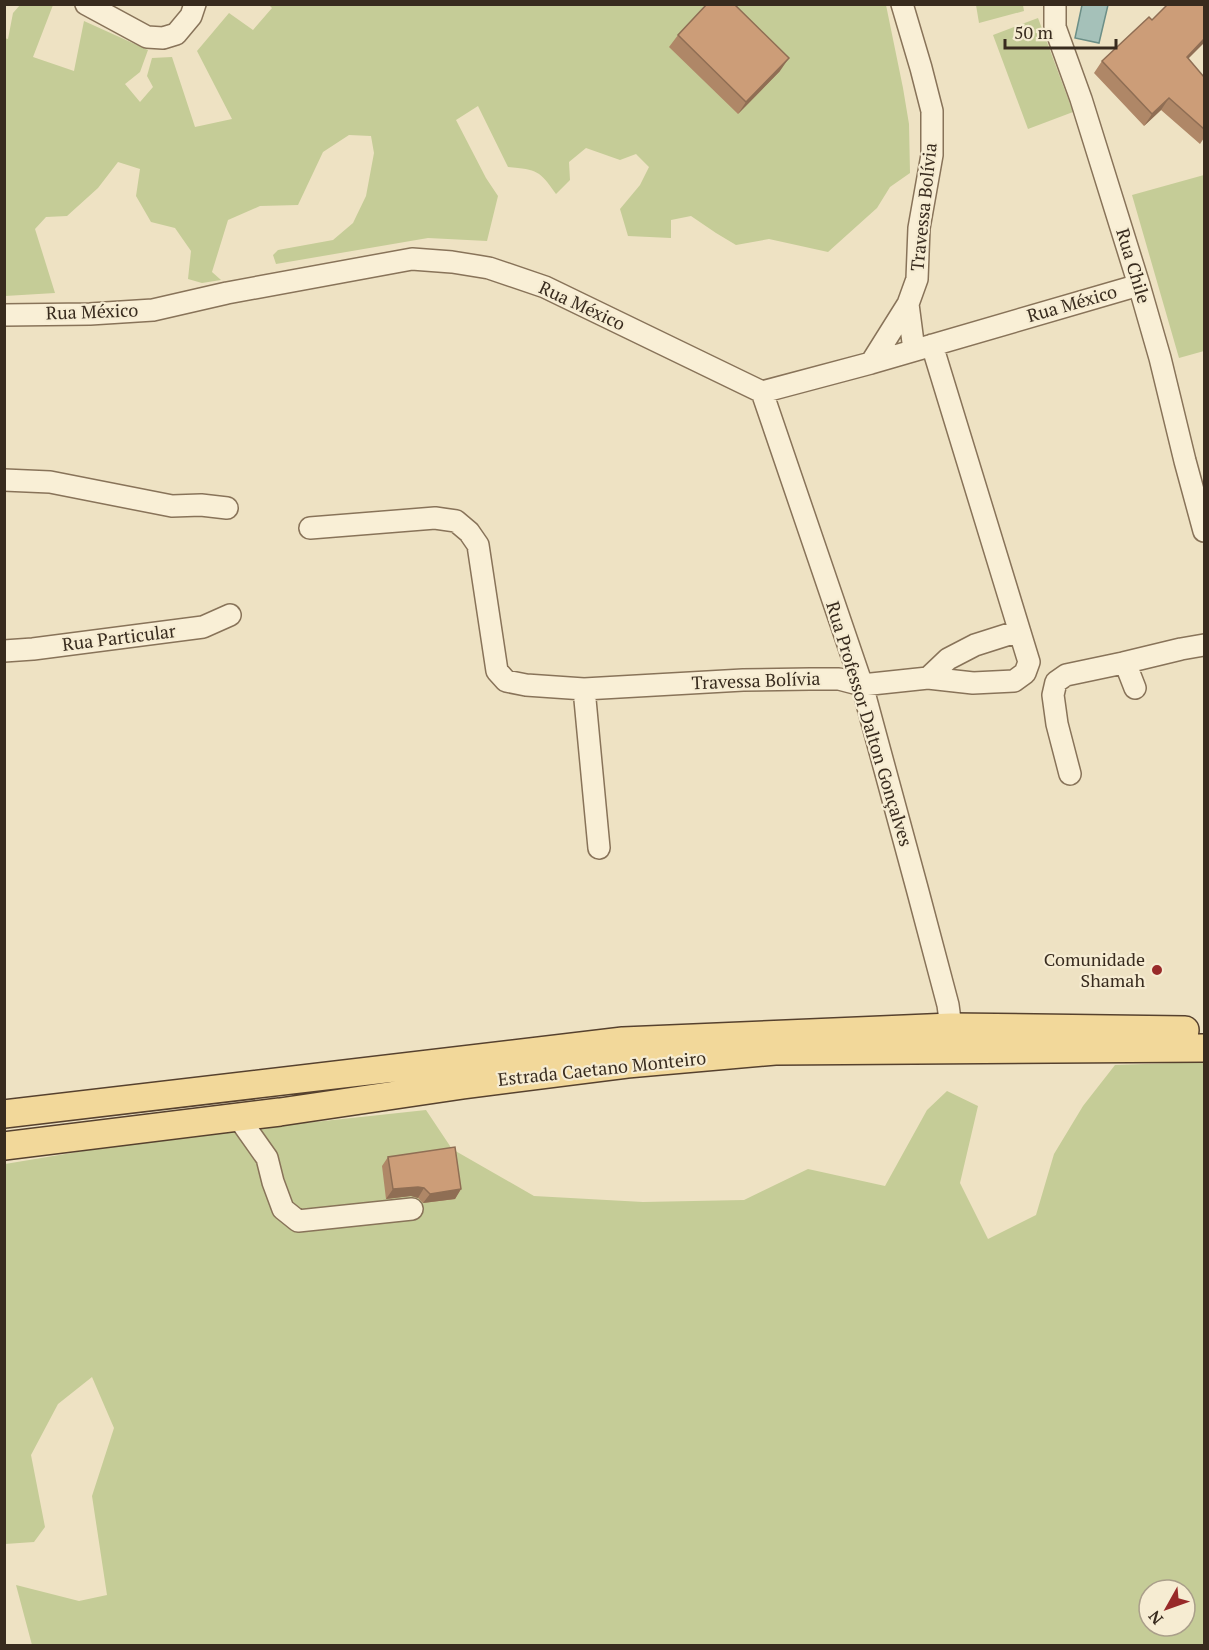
<svg xmlns="http://www.w3.org/2000/svg" width="1209" height="1650" font-family="'PT Serif',serif">
<style>
.green{fill:#c5cc97;fill-rule:evenodd}
.water{fill:#a5c1b9;stroke:#6c8f87;stroke-width:1.5}
.lines{fill:none;stroke-linecap:round;stroke-linejoin:round}
.minor-casing{stroke:#887359;stroke-width:24}
.major-casing{stroke:#56412e;stroke-width:30}
.minor{stroke:#f9efd6;stroke-width:21}
.major{stroke:#f2d89a;stroke-width:27}
.wall{fill:#af8767}
.shaded-wall{fill:#8f6e54}
.building{fill:#cc9d78;stroke:#8f6e54;stroke-width:1.5}
.poi-dot{fill:#982a29;stroke:#f6ecd2;stroke-width:2}
.labels{text-anchor:middle;stroke-width:4.5;stroke-linejoin:round;paint-order:stroke}
.street-label{font-size:18px;fill:#382b1e;stroke:#f6ecd2}
.poi-label{font-size:18px;fill:#382b1e;stroke:#f6ecd2;text-anchor:end}
</style>
<rect width="100%" height="100%" fill="#eee2c3"/>
<!-- green -->
<path class="green" d="M20 5H53L33 57 74 71 84 21 148 50 140 72 125 84 140 102 153 87 147 76 152 58 172 57 195 127 232 119 197 51 229 13 253 30 272 8 269 5H886L903 88 909 124 910 173 890 187 877 208 828 252 769 239 736 245 716 233 691 216 671 220V238L628 236 620 209 640 185 649 167 636 154 620 160 586 148 569 162 570 180 556 194C539 170 538 170 508 167L478 106 456 120 486 178 498 196 487 241 428 238 276 264 273 255 278 250 333 240 353 223 366 196 374 153 371 136 349 135 323 152 298 205 260 206 228 220 212 272 221 280 202 283 188 279 191 251 175 228 151 222 136 196 140 169 118 162 98 188 67 216 46 217 35 229 55 293 5 296 4 194 6 188 4 187V38L8 39 13 13Z
M976 5H1023L1024 11 979 23Z
M1038 18 1073 112 1028 129 993 35Z
M1204 175V351L1179 358 1132 195Z
M1204 1062V1645H32L16 1585 79 1601 107 1595 92 1496 114 1428 92 1377 58 1404 31 1455 45 1527 34 1542 5 1544V1164L156 1139 426 1110 452 1149 534 1196 643 1202 744 1200 808 1169 885 1186 927 1110 947 1091 978 1106 960 1183 988 1239 1036 1215 1054 1154 1083 1106 1115 1065ZM1149 1590H1185V1626H1149Z"/>
<!-- water -->
<path class="water" d="M1082 5H1108L1099 43 1075 38Z"/>
<g class="lines">
<defs>
<path id="minor" d="M86 4 147 37 163 38 176 34 191 16 195 4
M1055 4V27L1081 99 1139 285 1160 358 1185 461 1204 531
M908 304 914 350
M4 315 90 314 153 310 227 293 412 259 452 262 489 268 545 287 762 392 871 363 1139 285
M871 363 908 304 917 279 919 228 932 155V111L921 68 902 4
M762 392 862 685 917 888 948 1005 951 1027
M4 480 50 482 172 506 201 505 227 508
M310 528 435 518 456 521 469 532 478 545 497 671 506 681 526 685 584 689 743 680 810 679H839L862 685 928 678 973 683 1014 681 1025 673 1029 662 932 345
M4 651 33 649 203 627 230 615
M1123 663 1128 670 1135 688
M928 678 948 659 975 645 1019 631
M584 689 599 848
M1070 774 1057 724 1053 695 1056 682 1066 675 1123 663 1181 649 1204 645
M238 1117 267 1158 273 1182 283 1209 298 1221 412 1209"/>
<path id="major" d="M4 1114 623 1041 951 1027 1185 1030
M4 1146 280 1112 463 1085 627 1064 775 1051 1204 1048"/>
</defs>
<!-- minor casing -->
<use href="#minor" class="minor-casing"/>
<!-- major casing -->
<use href="#major" class="major-casing"/>
<!-- minor -->
<use href="#minor" class="minor"/>
<!-- major -->
<use href="#major" class="major"/>
</g>
<!-- wall -->
<path class="wall" d="M1152 20 1204 77V138L1200 144 1161 110 1144 126 1094 73 1102 61Z
M678 35 780 71 738 114 669 47Z
M388 1157 461 1189 455 1199 423 1203 418 1198 411 1196 386 1199 382 1166Z"/>
<!-- shaded-wall -->
<path class="shaded-wall" d="M1204 39V43L1178 69 1187 57Z
M789 58 780 71 738 114 746 102Z
M1169 98 1161 110 1144 126 1152 114Z
M418 1187 424 1188 418 1198 411 1196 386 1199 393 1189Z
M461 1189 455 1199 423 1203 430 1194Z"/>
<!-- building -->
<path class="building" d="M707 4H734L789 58 746 102 678 35Z
M1168 4H1204V39L1187 57 1204 77V129L1169 98 1152 114 1102 61 1149 17 1152 20Z
M455 1147 461 1189 430 1194 424 1188 418 1187 393 1189 388 1157Z"/>
<!-- markers -->
<circle class="poi-dot" cx="1157" cy="970" r="6"/>
<g class="labels">
<!-- street labels -->
<g class="street-label">
<text transform="translate(924 207) rotate(-84)" y="6">Travessa Bolívia</text>
<text transform="translate(1133 266) rotate(73)" y="6">Rua Chile</text>
<text transform="translate(1072 304) rotate(-16)" y="6">Rua México</text>
<text transform="translate(582 306) rotate(25)" y="6">Rua México</text>
<text transform="translate(92 312) rotate(-2)" y="6">Rua México</text>
<text transform="translate(119 638) rotate(-7)" y="6">Rua Particular</text>
<text transform="translate(756 681) rotate(-2)" y="6">Travessa Bolívia</text>
<text transform="translate(869 724) rotate(73)" y="6">Rua Professor Dalton Gonçalves</text>
<text transform="translate(602 1069) rotate(-6)" y="6">Estrada Caetano Monteiro</text>
</g>
<!-- poi labels -->
<g class="poi-label">
<text x="1145" y="966">Comunidade<tspan x="1145" dy="21">Shamah</tspan></text>
</g>
</g>
<!-- border -->
<rect width="1209" height="1650" fill="none" stroke="#382b1e" stroke-width="12"/>
<!-- north arrow -->
<g transform="translate(1167 1608) rotate(230)"><circle r="28" fill="#f6ecd2" stroke="#aa9f8a" stroke-width="1.5"/>
<path d="M0-4.5L10 22L0 15L-10 22Z" fill="#982a29"/>
<text y="-9" font-size="16" font-weight="bold" text-anchor="middle" fill="#382b1e">N</text>
</g>
<!-- scale -->
<path d="M1005 39v9h111v-9" fill="none" stroke="#382b1e" stroke-width="3"/>
<text x="1014" y="39" font-size="18" fill="#382b1e" stroke="#f6ecd2" stroke-width="4.5" paint-order="stroke">50 m</text>
</svg>
